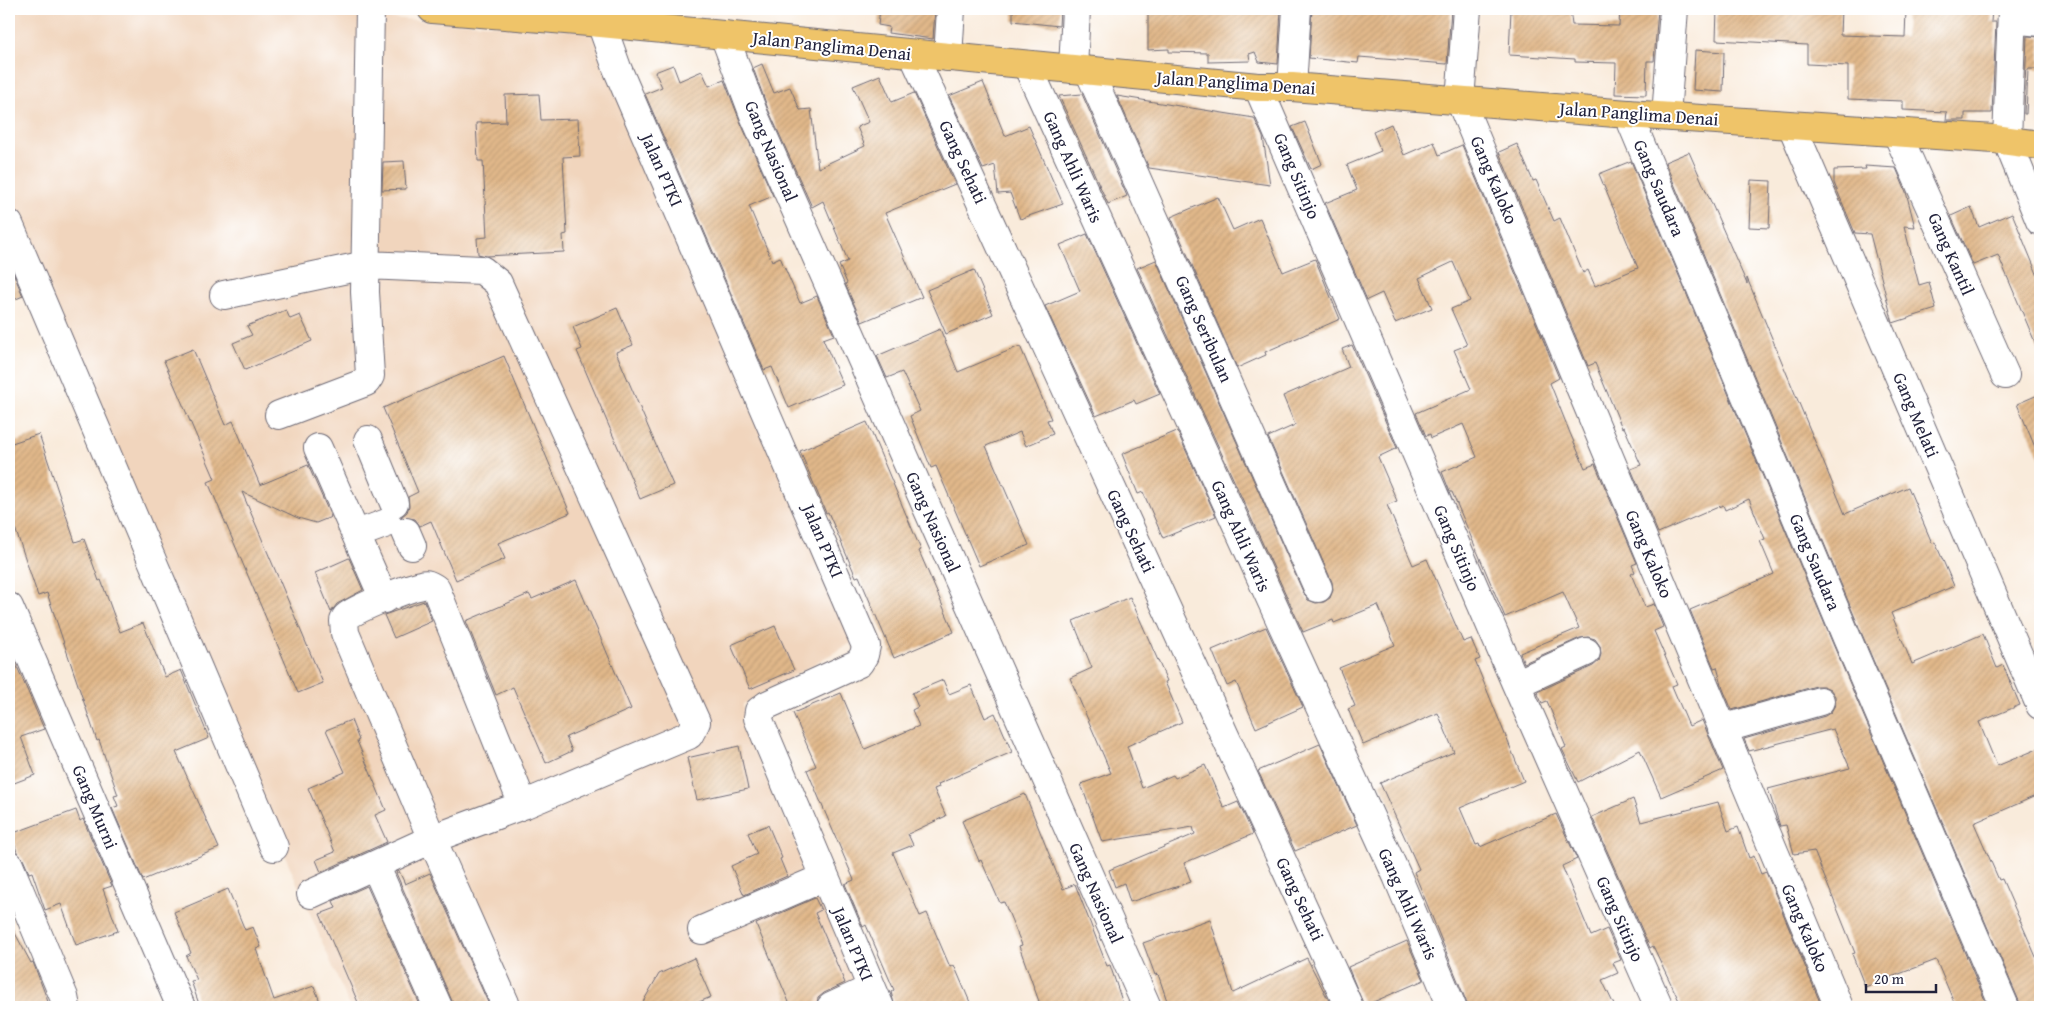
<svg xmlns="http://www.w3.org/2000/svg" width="2049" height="1016" font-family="'Gentium Book Plus',serif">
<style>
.built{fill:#f1d5bd}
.building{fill:url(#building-hatch)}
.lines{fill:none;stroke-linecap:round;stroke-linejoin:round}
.minor-casing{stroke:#6d6873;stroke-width:30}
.major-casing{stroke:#6d6873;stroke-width:30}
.minor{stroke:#fff;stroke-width:28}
.major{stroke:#efc469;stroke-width:28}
.labels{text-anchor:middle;stroke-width:4;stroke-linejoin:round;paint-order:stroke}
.street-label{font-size:18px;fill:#22223b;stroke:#fff}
</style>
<defs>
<pattern id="building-hatch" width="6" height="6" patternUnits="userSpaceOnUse" patternTransform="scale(1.25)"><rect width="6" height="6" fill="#e1b88a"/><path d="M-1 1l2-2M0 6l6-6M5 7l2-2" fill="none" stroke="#c19e78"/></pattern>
</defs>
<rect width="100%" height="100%" fill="#fff"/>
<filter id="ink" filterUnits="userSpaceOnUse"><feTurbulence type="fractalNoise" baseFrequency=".02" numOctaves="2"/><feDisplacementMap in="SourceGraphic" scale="10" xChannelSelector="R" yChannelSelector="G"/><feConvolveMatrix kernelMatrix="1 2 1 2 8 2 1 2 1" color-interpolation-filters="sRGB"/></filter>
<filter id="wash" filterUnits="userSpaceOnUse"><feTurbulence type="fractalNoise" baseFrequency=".0096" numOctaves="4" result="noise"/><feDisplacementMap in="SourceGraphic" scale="20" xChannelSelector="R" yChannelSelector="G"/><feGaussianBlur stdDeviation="1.12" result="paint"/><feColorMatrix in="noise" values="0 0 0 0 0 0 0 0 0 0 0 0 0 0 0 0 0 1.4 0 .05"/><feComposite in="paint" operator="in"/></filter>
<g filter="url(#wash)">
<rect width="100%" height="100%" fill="#f9ebdb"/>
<!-- built -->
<path class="built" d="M9 9H246L593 31 858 639 743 704V726L831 923 865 1007H350L9 211Z"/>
<g id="blocks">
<!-- building -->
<path class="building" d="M880 9H935L933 39 888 33 889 27 878 25Z
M1013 9H1060L1059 26 1013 21Z
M1148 9H1281L1278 64 1259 62 1255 52 1249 54 1250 61 1208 62V53L1169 52V49L1148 50Z
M1312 9H1451L1447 64 1359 57 1358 63 1309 58Z
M1511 9H1570L1572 25 1619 26 1620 9H1658L1654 61H1647L1646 95 1615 94 1616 63 1575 62V59L1509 55Z
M1717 9H1841L1840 35 1905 37 1906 10 1941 12V9H1992L1991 22H1996L1992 113H1965V120H1946L1947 112 1903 110V101L1848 99V66L1807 64V45L1716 40Z
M2027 36 2040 37V69H2028L2026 114H2024Z
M1695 50 1724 52 1723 92 1693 90Z
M762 64 774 93 790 87 800 110 811 109 818 168 865 146 857 127 869 122 853 86 880 75 892 102 914 93 955 184 885 213 922 297 862 322 845 284 847 283 839 265 848 261 823 201 812 207 768 109 753 68Z
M673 65 679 81 702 71 709 86 724 80 740 121 773 196 749 206 772 261 780 257 800 303 817 296 834 335 823 339 843 385 789 408 772 367 764 370 645 94 662 87 655 72Z
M983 82 1005 136 1029 126 1063 204 1020 219 1010 193 998 194 995 165 983 169 949 96Z
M539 94 541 120 578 119 580 156 563 157 567 234 563 235 564 252 486 256 478 254 477 238 487 237 483 161H478L476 123 506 122 505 95Z
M1082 94 1127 196 1108 204 1059 96Z
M1117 96 1254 118 1263 137 1270 185 1149 168Z
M1305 122 1322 164 1311 169 1292 127Z
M1391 124 1404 155 1434 142 1439 155 1462 145 1559 378 1550 383 1570 433 1585 468 1595 464 1637 563 1632 565 1635 572 1631 574 1645 607 1654 604 1663 627 1654 631 1677 684 1672 686 1689 726 1702 720 1723 770 1661 797 1640 750 1578 782 1562 749 1566 747 1547 701 1542 703 1537 692 1593 666 1599 661 1601 654 1600 646 1595 639 1588 637 1580 638 1524 663 1520 653 1579 628 1563 592 1505 617 1452 492H1450L1442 472 1477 457 1463 424 1431 438 1430 434 1426 436 1416 413 1471 389 1454 350 1467 345 1451 309 1470 301 1453 262 1419 278 1432 308 1395 323 1382 293 1367 300 1325 203 1357 190 1347 165 1381 151 1373 132Z
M1517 144 1533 181 1536 180 1554 221 1560 218 1583 273 1588 270 1595 286 1638 268 1599 174 1631 161 1833 644 1988 1007H1956L1936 960 1865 987 1852 954 1855 953 1814 851 1794 854 1786 825 1780 826 1768 789 1850 768 1833 729 1749 751 1744 739 1825 716 1831 712 1835 705V696L1830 689 1823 686H1816L1732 710 1723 689 1717 667 1714 668 1690 610 1774 574 1760 541 1765 539 1749 499 1725 510 1723 505 1658 533 1631 469 1641 465 1624 427 1622 428 1595 363 1588 366 1499 152Z
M1689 152 1747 284V278L1845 514 1908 487 1932 543 1935 542 1954 586 1891 613 1912 664 1983 634 1997 668 2003 665 2020 705 1979 722 1997 766 2040 748V794L1974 823 1999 880 2002 879 2040 966V1007H2020L2019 1001 1861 632 1665 162Z
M404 161 406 189 382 190 383 162Z
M1865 166 1896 168 1906 192 1915 227 1904 226 1919 285 1929 282 1936 309 1893 323 1870 234 1855 233 1834 183V170L1866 169Z
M1751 180 1771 181 1769 228 1749 227Z
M1218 197 1233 230 1260 218 1283 272 1315 259 1340 319 1265 352 1266 355 1237 368 1171 217Z
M1971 207 1979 227 2012 213 2040 281V354L1998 255 1973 265 1951 216Z
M1087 234 1160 394 1136 404 1134 400 1096 416 1045 306 1080 291 1060 245Z
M1156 260 1304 594 1308 600 1316 603 1324 602 1330 598 1333 590 1332 582 1268 437 1295 425 1283 396 1349 367 1342 349 1352 345 1397 448 1378 457 1397 501 1387 505 1413 565 1427 559 1463 642 1471 639 1480 659 1475 661 1524 781 1460 808 1476 845 1479 844 1480 847 1556 814 1577 859 1562 866 1591 936 1607 929 1621 960 1613 963 1618 973 1602 980 1615 1007H1467L1466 1001 1414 872 1419 869 1380 783 1454 752 1438 713 1363 745 1348 709 1355 706 1339 668 1395 645 1378 605 1334 623 1333 620 1303 632 1137 268Z
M9 263 23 296 9 302Z
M974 270 993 314 946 334 927 290Z
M617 308 633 345 616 352 673 485 640 499 577 351 582 349 573 327Z
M286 310 290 319 300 315 312 341 245 370 233 343 252 335 247 326Z
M940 329 958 372 1020 346 1051 419 1047 420 1053 434 1026 446 1020 432 986 446 1029 545 979 566 936 466 931 468 910 416 920 411 902 372 887 378 877 356Z
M193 349 225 425 233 421 260 485 308 465 331 517 316 523 298 518 242 492 323 683 298 693 208 482 215 479 164 361Z
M504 356 570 513 498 543 505 559 456 580 431 521 420 526 415 519 401 517 407 512 409 506 408 497 418 492 383 408Z
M2040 394V459L2017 404Z
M867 422 921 550 919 551 954 632 894 658 859 576 856 577 828 512 826 513 800 451Z
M1177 431 1216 516 1163 538 1143 492 1138 494 1122 454Z
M39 434 75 542 84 539 99 581 101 580 120 632 143 623 165 677 181 670 209 738 176 752 219 848 143 880 112 808 118 806 114 796 118 795 99 740 97 741 47 593 38 596 15 528 9 530V444Z
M349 558 363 590 337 604 331 612 315 573Z
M576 580 631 709 566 737 572 751 546 763 513 687 496 695 466 621 529 594 532 599Z
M1130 597 1167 681 1165 682 1182 722 1127 746 1142 788 1173 775 1175 778 1205 765 1224 808 1238 802 1253 834 1184 863 1191 882 1130 902 1124 883 1115 887 1109 870 1195 834 1193 827 1102 842 1081 784 1111 773 1070 678 1092 668 1073 621Z
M424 601 432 621 394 638 384 615Z
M775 626 794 670 750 689 731 645Z
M1266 627 1303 707 1256 728 1236 682 1227 686 1212 650Z
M9 648 44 729 21 737 35 775 9 785Z
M943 680 949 694 971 685 985 718 995 713 1012 752 938 784 939 787 934 789 946 816 908 834 913 845 893 853 920 916 927 913 950 967 954 965 972 1007H895L891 992 894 990 866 925 863 927 845 884 854 880 807 770 816 766 793 713 841 693 865 749 919 726 912 710 918 707 912 693Z
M351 720 359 740 357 741 386 810 375 815 387 842 321 872 316 860 335 852 308 788 345 772 326 730Z
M1320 744 1357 825 1295 851 1258 771Z
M739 746 748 789 697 800 687 758Z
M1025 794 1063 889 1075 884 1107 966 1110 965 1124 1007H1041L1019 946 1022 945 1004 902 1000 903 981 860 979 861 962 821Z
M1633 799 1641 822 1718 802 1728 831 1738 827 1749 858 1754 856 1761 874 1766 872 1822 1007H1682L1653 946 1650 948 1592 817Z
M76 810 80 821 83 819 112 886 103 889 118 931 76 945 61 904 45 910 32 872 29 873 23 859 17 852 11 834Z
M768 825 782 858 780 859 787 876 744 895 731 866 757 854 748 833Z
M399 871 405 884 430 873 490 1007H453L452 1001 396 873Z
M367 886 421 1007H360L320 914 336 908 333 901Z
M228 889 245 930 253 927 261 947 256 949 274 1000 314 986 322 1007H200L191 981 197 980 186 956 191 953 174 912Z
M815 898 821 910 815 913 845 983 824 993 818 998 816 1007H791L756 924Z
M1210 919 1233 993 1307 958 1330 1003 1322 1007H1169L1158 974 1155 975 1143 943Z
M9 922 31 963 33 962 50 1007H9Z
M1407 941 1424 980 1364 1006 1348 967Z
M694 958 711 997 687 1007H640L659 974Z"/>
</g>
</g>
<g filter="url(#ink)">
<use href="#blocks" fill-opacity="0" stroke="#6d6873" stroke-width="1"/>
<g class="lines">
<defs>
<path id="minor" d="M1467 9 1460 100 1839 1007
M2012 9 2007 140 2040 221
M2012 19 2040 22
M601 23 617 68 866 646 864 655 859 663 767 705 759 711 758 718 880 1007
M724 35 754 115 1147 1007
M913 54 1349 1007
M948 57 951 9
M1027 65 1397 876 1452 1007
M1073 69 1076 9
M1089 71 1318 588
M1258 87 1516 684 1659 1007
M1292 87 1297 9
M1628 114 1847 638 2005 1007
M1666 116 1674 9
M1792 126 2040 705
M1897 133 2005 375
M9 224 274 847
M224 295 366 265 482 270 498 283 696 722 689 735 523 805 432 839 311 894
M279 415 366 382 370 376 365 292 370 9
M368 440 394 503
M318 448 384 599
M406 532 412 546
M357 534 387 523
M9 607 181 1007
M1516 684 1586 652
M1722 729 1820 701
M9 865 64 997 66 1007
M375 865 438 1007
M702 930 825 877
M505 1003 432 839 345 633 344 621 346 617C357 608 407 588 422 585 428 583 431 586 436 589L523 805
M831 1007 872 988"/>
<path id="major" d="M432 9 601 23 1258 87H1292L1628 114 1994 139 2040 145"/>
</defs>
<!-- minor casing -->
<use href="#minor" class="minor-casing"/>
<!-- major casing -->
<use href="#major" class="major-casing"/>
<!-- minor -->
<use href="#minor" class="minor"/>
<!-- major -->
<use href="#major" class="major"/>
</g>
</g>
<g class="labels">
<!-- street labels -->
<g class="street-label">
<text transform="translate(832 46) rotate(6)" y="6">Jalan Panglima Denai</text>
<text transform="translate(1236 83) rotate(4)" y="6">Jalan Panglima Denai</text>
<text transform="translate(1639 114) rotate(4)" y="6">Jalan Panglima Denai</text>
<text transform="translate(771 151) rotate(67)" y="6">Gang Nasional</text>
<text transform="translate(963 162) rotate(65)" y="6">Gang Sehati</text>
<text transform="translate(1073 167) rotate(66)" y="6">Gang Ahli Waris</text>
<text transform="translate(662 170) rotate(66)" y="6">Jalan PTKI</text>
<text transform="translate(1297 176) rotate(67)" y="6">Gang Sitinjo</text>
<text transform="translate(1494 180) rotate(67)" y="6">Gang Kaloko</text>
<text transform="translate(1659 188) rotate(67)" y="6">Gang Saudara</text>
<text transform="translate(1951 254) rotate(66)" y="6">Gang Kantil</text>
<text transform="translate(1204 329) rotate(66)" y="6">Gang Seribulan</text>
<text transform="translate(1916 415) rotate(67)" y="6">Gang Melati</text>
<text transform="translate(933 522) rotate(66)" y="6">Gang Nasional</text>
<text transform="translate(1131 531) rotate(65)" y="6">Gang Sehati</text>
<text transform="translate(1241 536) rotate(66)" y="6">Gang Ahli Waris</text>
<text transform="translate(823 541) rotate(67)" y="6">Jalan PTKI</text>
<text transform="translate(1457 548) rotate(67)" y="6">Gang Sitinjo</text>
<text transform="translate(1649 554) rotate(67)" y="6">Gang Kaloko</text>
<text transform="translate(1815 562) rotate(67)" y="6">Gang Saudara</text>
<text transform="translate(95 807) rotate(67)" y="6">Gang Murni</text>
<text transform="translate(1096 893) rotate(66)" y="6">Gang Nasional</text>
<text transform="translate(1300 899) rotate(65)" y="6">Gang Sehati</text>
<text transform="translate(1408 904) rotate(66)" y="6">Gang Ahli Waris</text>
<text transform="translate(1620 919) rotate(66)" y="6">Gang Sitinjo</text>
<text transform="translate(1805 928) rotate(67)" y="6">Gang Kaloko</text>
<text transform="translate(853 944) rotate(67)" y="6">Jalan PTKI</text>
</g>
</g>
<!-- margin -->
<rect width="2049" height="1016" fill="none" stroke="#fff" stroke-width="30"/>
<!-- scale -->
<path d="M1866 984v8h70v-8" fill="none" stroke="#22223b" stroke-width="2.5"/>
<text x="1874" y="984" font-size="15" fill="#22223b" stroke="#ffffff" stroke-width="4" paint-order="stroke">20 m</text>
</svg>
